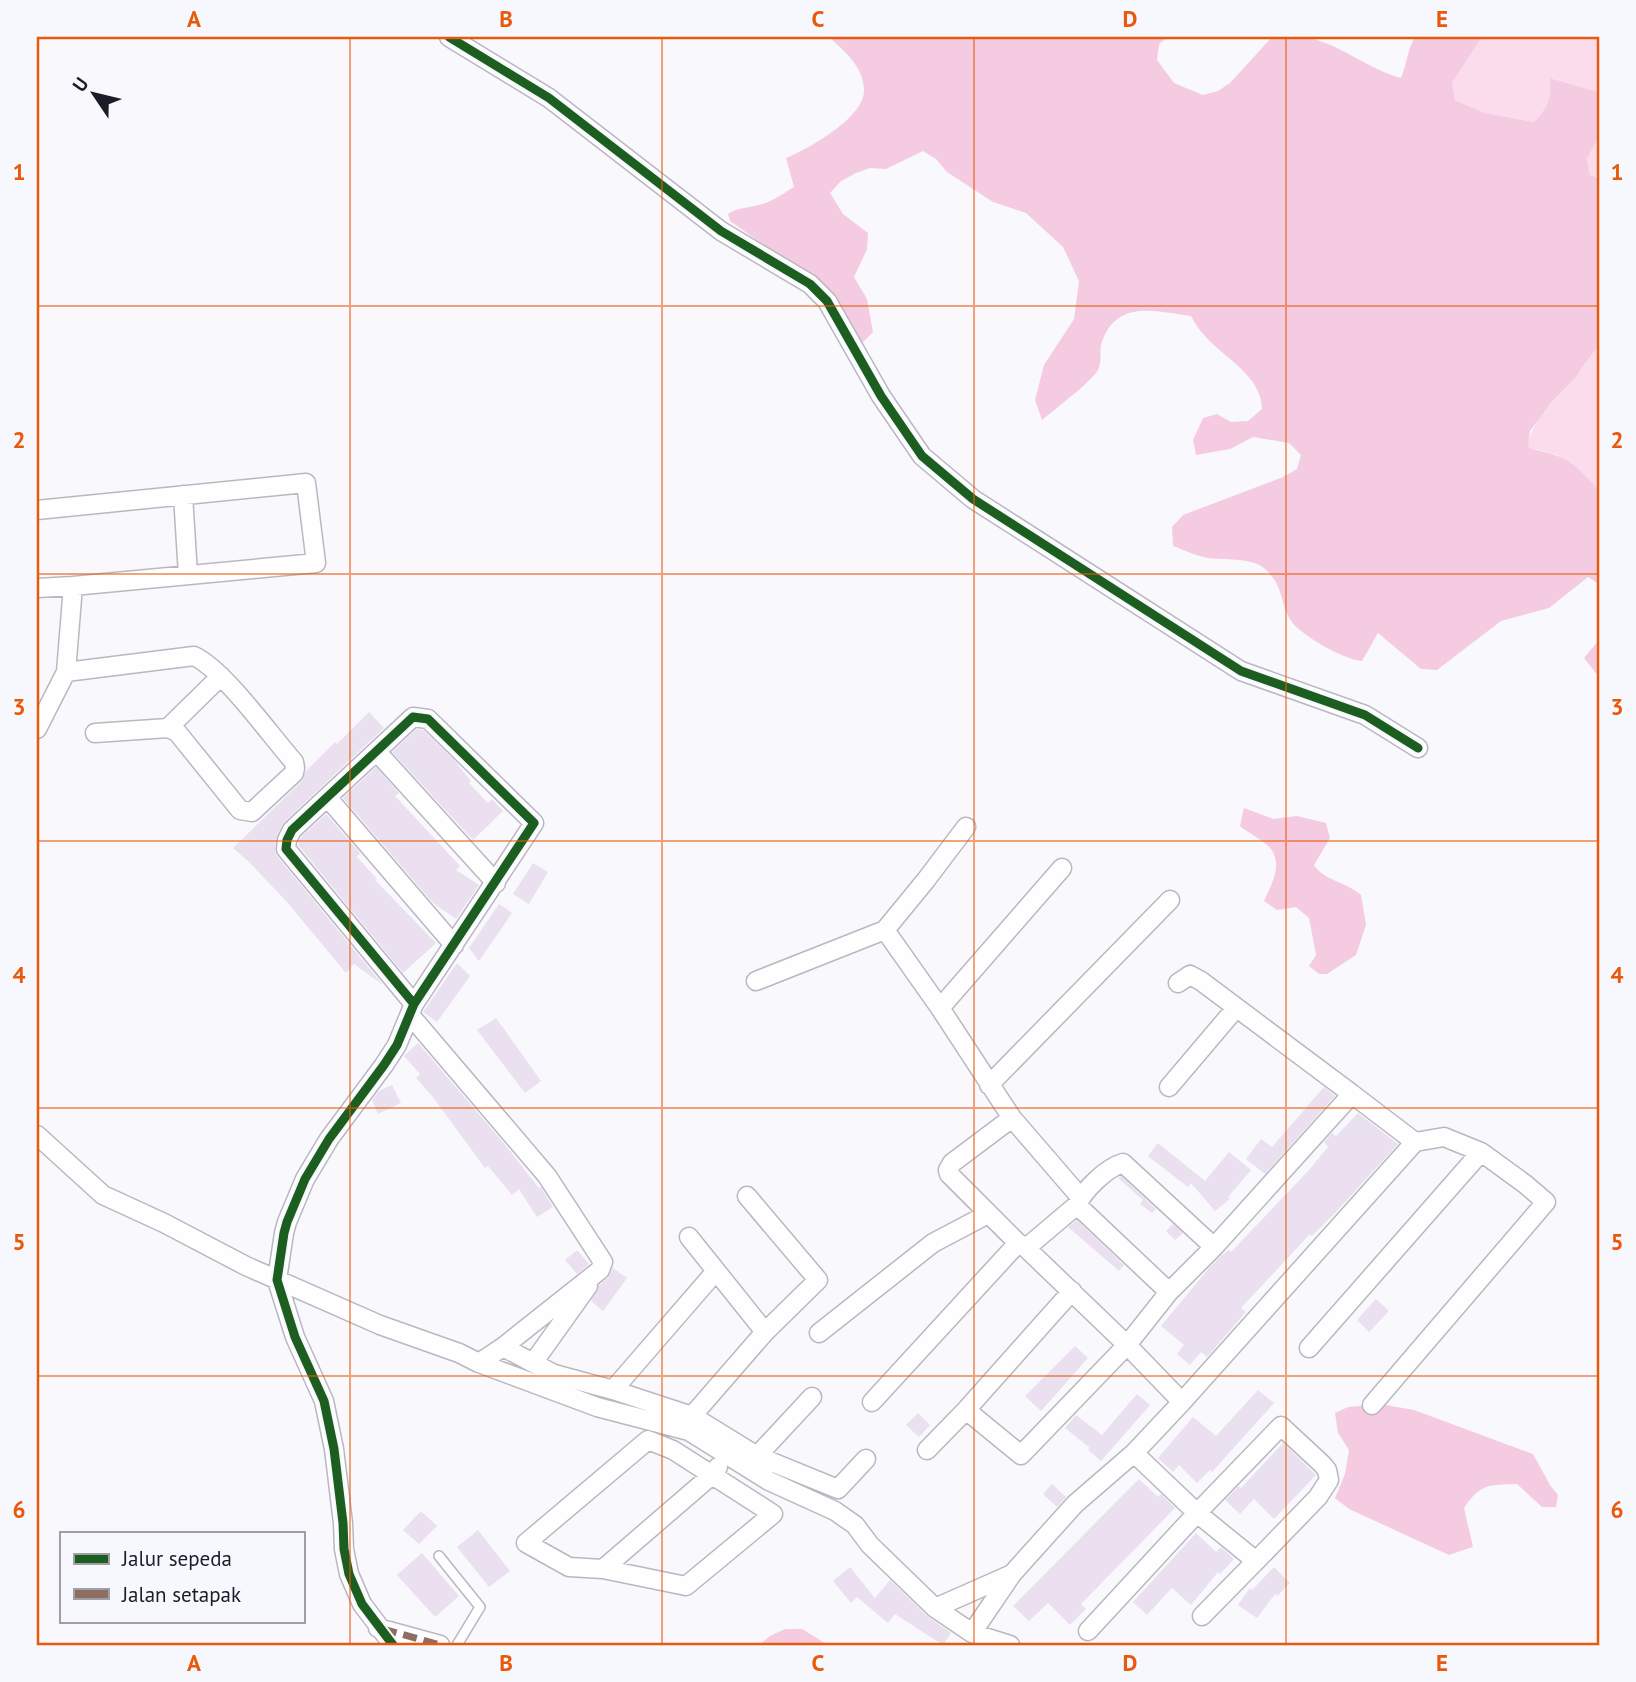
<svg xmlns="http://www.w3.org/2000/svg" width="1636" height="1682" font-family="'PT Sans',sans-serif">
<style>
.green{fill:#fadcec}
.forest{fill:#f5cbe1}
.building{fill:#eae0ef}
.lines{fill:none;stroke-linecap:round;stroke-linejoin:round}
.service-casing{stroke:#b9b8c1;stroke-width:12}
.minor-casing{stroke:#b9b8c1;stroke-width:21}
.service{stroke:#fefeff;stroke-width:9}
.minor{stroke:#fefeff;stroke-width:18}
.quiet{stroke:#8d6e63;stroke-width:7;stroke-dasharray:14 7;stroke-linecap:butt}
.cycleway-casing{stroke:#f7f7fe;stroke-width:13}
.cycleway{stroke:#1b5e20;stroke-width:9}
.grid{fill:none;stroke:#e8590c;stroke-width:2;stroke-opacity:0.55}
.neatline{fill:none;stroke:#e8590c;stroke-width:2.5}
.grid-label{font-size:23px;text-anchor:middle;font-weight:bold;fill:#e8590c}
</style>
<rect width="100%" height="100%" fill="#f8f8fd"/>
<!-- green -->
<path class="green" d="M1482 37H1599V94L1595 91 1551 78C1552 98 1548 109 1534 122L1485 113 1455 100 1452 83Z
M1599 136V178L1590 175 1587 159Z
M1599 345V490L1584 474 1557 455 1527 447C1533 418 1554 402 1573 380 1583 369 1591 356 1599 345Z"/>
<!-- forest -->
<path class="forest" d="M829 37H1168L1159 44 1157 60 1174 83 1203 95 1218 91 1230 83 1272 37C1284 37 1298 35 1310 38 1343 46 1368 69 1401 78 1407 64 1407 50 1415 37H1482L1452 83 1455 100 1485 113 1534 122C1548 108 1552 98 1550 78L1595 91 1599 94V136L1587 159 1590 175 1599 178V345L1575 378 1551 403 1530 431 1528 447C1537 451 1546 452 1555 455 1572 460 1587 477 1599 490V584L1588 577 1549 608 1501 621 1437 670 1421 669 1378 633 1362 661C1345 660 1302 636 1292 622 1279 604 1285 583 1261 566 1249 558 1224 560 1208 558 1196 556 1184 550 1173 546L1172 527 1183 515 1283 477 1297 469 1301 455 1289 443 1253 437 1230 449 1196 455 1193 440 1203 418 1217 414 1231 422 1248 421 1262 409C1262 376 1224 358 1204 335 1199 330 1195 323 1191 316 1158 312 1119 299 1103 339 1098 349 1103 359 1098 370 1090 383 1055 409 1042 420L1035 400 1044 365 1074 319 1079 281 1063 247 1026 213 993 202 947 172 936 159 923 151 886 169 870 168 856 173 841 181 830 193 843 214 868 233 867 249 854 277 867 299 873 332 861 344 826 289 730 221 728 214C738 207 751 208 762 204 773 201 784 193 794 187L786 158C808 149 866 117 864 89 863 66 844 51 829 37Z
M1599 640V677L1584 658Z
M1244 808 1273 819 1297 816 1326 823 1330 838 1314 865C1324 881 1345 881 1361 895L1366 925 1356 955 1327 974H1319L1309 966 1316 955 1309 918 1296 907 1277 910 1264 901C1271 886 1283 865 1271 849 1266 842 1247 832 1240 826Z
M1380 1404 1414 1410 1533 1454 1550 1485 1558 1495 1556 1507H1542L1517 1484C1489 1485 1481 1483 1464 1508L1473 1547 1449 1555 1349 1509 1335 1498 1345 1474 1349 1450 1338 1433 1335 1413 1348 1407Z
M785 1629H802L828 1645H759L770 1636Z"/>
<!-- building -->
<path class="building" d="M369 712 384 728 284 822 277 835 275 848 277 856 383 985 354 964 346 973 287 902 249 862 233 848 302 781 306 771 335 742 337 744Z
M417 729 423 730 454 760 471 781 469 783 488 803 492 799 503 811 473 840 392 752Z
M376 767 399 793 395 796 460 866 456 870 479 885 456 919 433 903 343 798Z
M326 814 360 853 357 857 377 879 375 880 436 943 403 973 298 845 301 837Z
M533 863 548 872 529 904 513 894Z
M499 904 512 913 479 961 469 948Z
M457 963 470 976 437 1022 423 1012Z
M496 1018 541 1081 525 1093 477 1030Z
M418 1043 502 1141 539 1188 541 1187 553 1207 537 1217 519 1189 512 1195 488 1166 485 1168 432 1096 416 1078 420 1074 404 1056Z
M392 1085 401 1103 378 1114 372 1100 379 1091Z
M1324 1087 1335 1096 1265 1174 1246 1159 1261 1139 1272 1147Z
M1358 1113 1398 1144 1336 1212 1312 1236 1310 1234 1241 1308 1246 1312 1207 1357 1201 1352 1190 1365 1177 1354 1184 1345 1161 1326 1209 1268 1221 1256 1229 1250 1231 1252 1309 1170 1328 1147 1324 1142 1332 1133 1336 1136Z
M1158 1143 1205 1181 1229 1152 1251 1170 1228 1197 1230 1199 1215 1211 1191 1183 1188 1187 1148 1156Z
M1121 1176 1156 1209 1152 1213 1140 1204 1143 1200 1118 1178Z
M1077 1220 1124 1265 1119 1271 1068 1227Z
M1173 1224 1183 1233 1175 1240 1166 1231Z
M577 1250 589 1264 577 1274 565 1260Z
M613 1268 627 1278 603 1311 591 1301 599 1285 608 1278Z
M1376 1299 1389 1311 1369 1332 1357 1320Z
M1075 1346 1088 1358 1041 1411 1025 1396Z
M1258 1390 1274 1403 1212 1472 1210 1470 1197 1483 1179 1465 1173 1472 1158 1458 1193 1417 1216 1436Z
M1137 1394 1150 1405 1101 1461 1088 1450 1090 1448 1065 1428 1076 1415 1102 1435Z
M918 1413 930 1425 919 1437 906 1425Z
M1283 1443 1316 1475 1274 1519 1254 1499 1240 1514 1225 1500 1239 1486 1241 1488Z
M1139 1479 1158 1497 1161 1494 1175 1508 1081 1604 1086 1609 1070 1625 1048 1603 1029 1621 1013 1606Z
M1052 1484 1066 1497 1057 1507 1043 1494Z
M421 1511 437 1526 419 1544 403 1530Z
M478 1530 510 1571 489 1587 457 1547Z
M1196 1533 1216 1552 1221 1547 1234 1559 1220 1574 1218 1572 1191 1605 1172 1588 1147 1615 1133 1602Z
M422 1553 459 1596 435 1617 397 1575Z
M850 1567 875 1598 890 1580 927 1616 951 1633 943 1645 895 1614 888 1623 857 1597 851 1603 833 1581Z
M1274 1567 1290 1583 1277 1596 1275 1594 1257 1618 1238 1605 1250 1588 1252 1590Z"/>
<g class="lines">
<defs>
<path id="service" d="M439 1556 480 1607 457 1645"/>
<path id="minor" d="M449 37 549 98 721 231 810 284 827 301 881 396 922 456 973 499 1241 671 1365 715 1418 748
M183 495 188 575
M37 510 306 483 316 563 73 586 66 672
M37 588 73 586
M168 728 221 676
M37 729 66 672 194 656C224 670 270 735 294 762L295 768 294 773 252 812 240 810 177 732 168 728 95 733
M377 752 496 883
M327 797 454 945
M966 827 926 880 885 930 940 1008 1012 1118 1081 1198
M756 981 885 930
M1178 983 1190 975 1201 981 1352 1094 1214 1247 1169 1292 1127 1345 1182 1402
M940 1008 1062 868
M410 1015 547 1176 603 1262 600 1270 503 1347 479 1363
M989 1085 1170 900
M1169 1087 1236 1008
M1352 1094 1415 1142
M1012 1118 952 1163 948 1170 949 1174 1018 1243 1026 1248 1127 1345 1021 1455 966 1410 1072 1291
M37 1135 103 1195 164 1223 246 1266 380 1325 459 1353 479 1363 597 1407 689 1431 769 1481 835 1511 855 1525 870 1545 935 1608 972 1633 1010 1645
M747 1196 818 1280 765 1332
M1077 1205 1169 1292
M689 1237 765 1332 692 1416
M1026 1248 1077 1205C1084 1190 1106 1168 1123 1163L1214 1247
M819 1333 933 1243 988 1214
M503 1347 554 1374 613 1390 692 1416 757 1456 838 1489 866 1459
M533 1363 588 1286
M613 1390 716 1271
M872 1402 1018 1243
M1372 1405 1546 1202 1525 1184 1481 1152
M648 1440 673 1450 773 1514 686 1586 603 1569 569 1567 526 1543Z
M927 1450 966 1410
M757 1456 812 1397
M603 1569 712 1475 718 1467
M935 1608 1012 1574
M1202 1616 1256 1561
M378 1628 440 1645
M1088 1631 1197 1513 1281 1426 1322 1464 1327 1470 1329 1480 1318 1497 1256 1561 1197 1513 1134 1453
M972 1633 1012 1574 1075 1504 1134 1453 1182 1402 1415 1142 1444 1137 1481 1152 1309 1348
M393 1645 362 1604 349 1574 344 1549 343 1523 334 1449 324 1401 295 1337 277 1280 284 1233 287 1222 305 1179 329 1139 384 1065 397 1045 414 1004 534 823 428 719 413 717 292 830 287 840 286 849 414 1004"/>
</defs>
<!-- service casing -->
<use href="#service" class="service-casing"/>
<!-- minor casing -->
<use href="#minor" class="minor-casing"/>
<!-- service -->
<use href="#service" class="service"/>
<!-- minor -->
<use href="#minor" class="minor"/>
<!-- quiet -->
<path class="quiet" d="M383 1629 440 1645"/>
<defs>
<path id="cycleway" d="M449 37 549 98 721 231 810 284 827 301 881 396 922 456 973 499 1241 671 1365 715 1418 748
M393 1645 362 1604 349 1574 344 1549 343 1523 334 1449 324 1401 295 1337 277 1280 284 1233 287 1222 305 1179 329 1139 384 1065 397 1045 414 1004 534 823 428 719 413 717 292 830 287 840 286 849 414 1004"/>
</defs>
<!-- cycleway casing -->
<use href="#cycleway" class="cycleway-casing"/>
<!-- cycleway -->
<use href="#cycleway" class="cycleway"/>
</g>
<!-- grid -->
<path class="grid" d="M350 37V1645M662 37V1645M974 37V1645M1286 37V1645M37 306H1599M37 574H1599M37 841H1599M37 1108H1599M37 1376H1599"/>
<!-- border -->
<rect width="1636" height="1682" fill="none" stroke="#f7f7fe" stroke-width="77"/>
<!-- legend -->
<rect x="60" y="1532" width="245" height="91" fill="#f7f7fe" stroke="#9f9fa8" stroke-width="2"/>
<rect x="74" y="1554" width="35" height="10" fill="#1b5e20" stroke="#9f9fa8" stroke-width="2"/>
<text x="122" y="1566" font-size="21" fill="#1c1b28">Jalur sepeda</text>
<rect x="74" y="1589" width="35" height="10" fill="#8d6e63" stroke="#9f9fa8" stroke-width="2"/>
<text x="122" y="1602" font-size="21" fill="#1c1b28">Jalan setapak</text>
<!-- north arrow -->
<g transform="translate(94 94) rotate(305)" stroke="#f7f7fe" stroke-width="5" paint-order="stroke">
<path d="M0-5L12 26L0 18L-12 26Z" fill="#1c1b28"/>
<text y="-10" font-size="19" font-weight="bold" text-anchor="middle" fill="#1c1b28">U</text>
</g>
<rect x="38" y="38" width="1560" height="1606" class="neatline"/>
<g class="grid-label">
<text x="194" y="27">A</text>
<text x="506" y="27">B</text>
<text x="818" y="27">C</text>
<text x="1130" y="27">D</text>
<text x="1442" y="27">E</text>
<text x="19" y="180">1</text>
<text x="1617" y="180">1</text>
<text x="19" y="448">2</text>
<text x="1617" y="448">2</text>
<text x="19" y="715">3</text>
<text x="1617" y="715">3</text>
<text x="19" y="983">4</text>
<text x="1617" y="983">4</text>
<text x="19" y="1250">5</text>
<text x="1617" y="1250">5</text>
<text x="19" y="1518">6</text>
<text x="1617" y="1518">6</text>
<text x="194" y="1671">A</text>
<text x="506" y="1671">B</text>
<text x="818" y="1671">C</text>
<text x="1130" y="1671">D</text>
<text x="1442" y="1671">E</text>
</g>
</svg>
